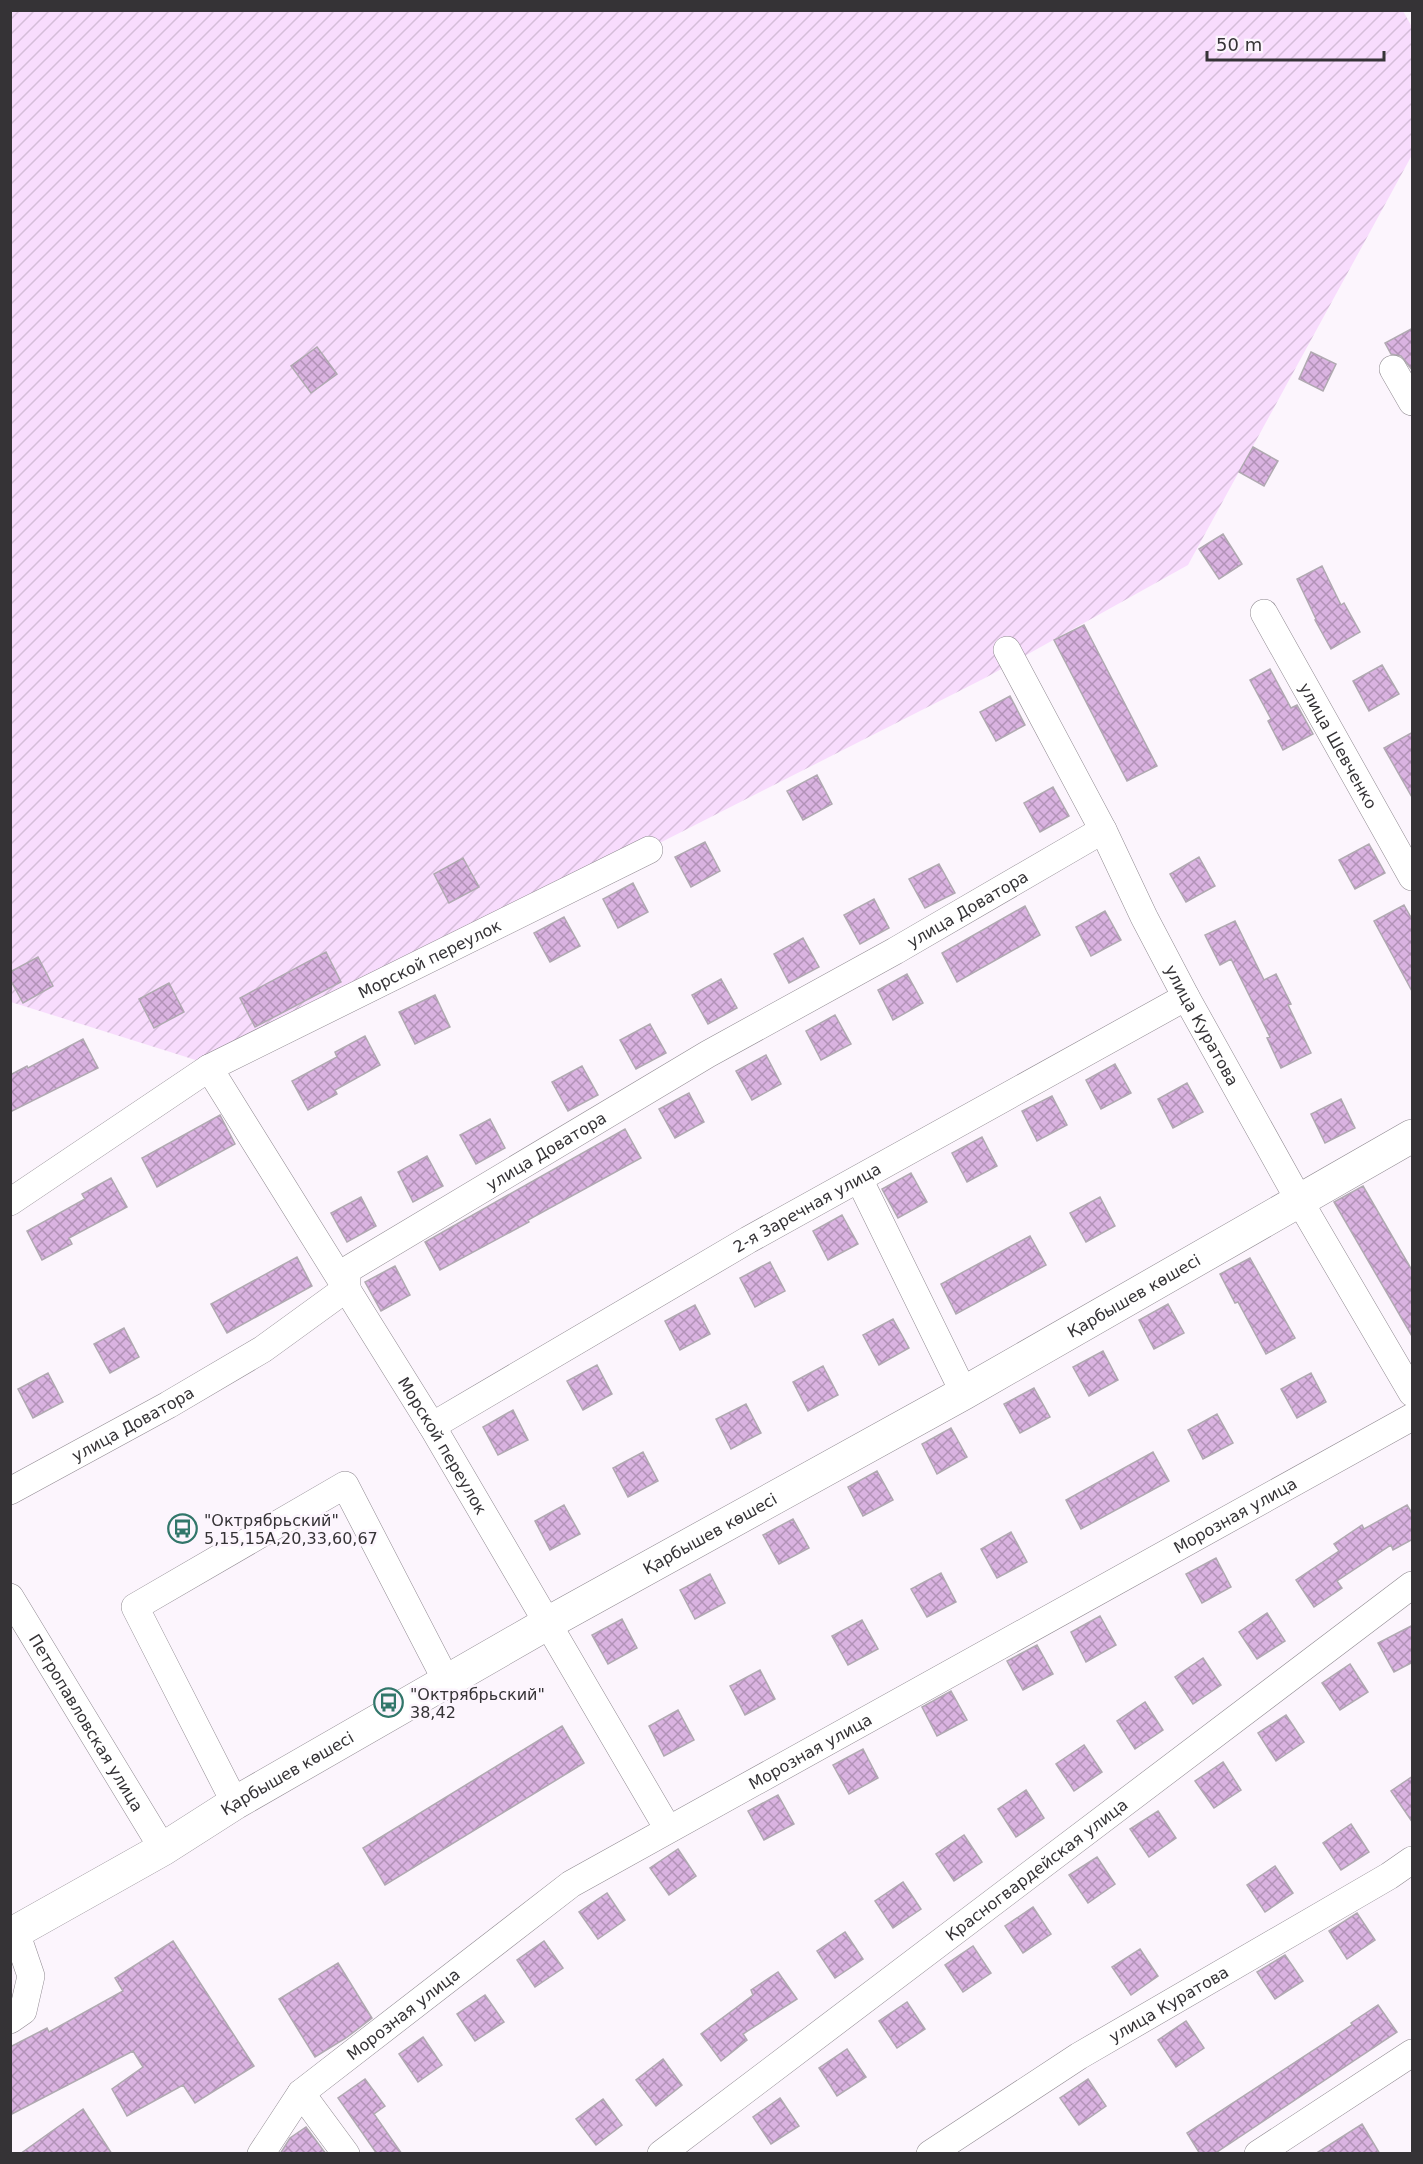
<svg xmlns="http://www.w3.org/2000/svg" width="1423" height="2164" font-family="'DejaVu Sans',sans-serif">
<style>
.garden{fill:url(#garden-furrows)}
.building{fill:url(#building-cross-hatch);stroke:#b0a9b1;stroke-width:1.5}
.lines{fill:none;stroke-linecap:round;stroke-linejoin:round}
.minor-casing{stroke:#8f8990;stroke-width:28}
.major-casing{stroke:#8f8990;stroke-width:34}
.minor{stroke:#fff;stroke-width:27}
.major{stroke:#fff;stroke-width:33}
.labels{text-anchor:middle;stroke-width:5;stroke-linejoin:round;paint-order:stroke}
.street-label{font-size:16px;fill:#353336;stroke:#fcf5fd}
.poi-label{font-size:16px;fill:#353336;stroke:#fcf5fd;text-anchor:start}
</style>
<defs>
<pattern id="garden-furrows" width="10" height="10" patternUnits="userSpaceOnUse" patternTransform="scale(1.5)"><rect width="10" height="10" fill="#f8dcfd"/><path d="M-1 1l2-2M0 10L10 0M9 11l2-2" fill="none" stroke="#d5bdd9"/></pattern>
<pattern id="building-cross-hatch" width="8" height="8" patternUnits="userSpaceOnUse" patternTransform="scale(1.5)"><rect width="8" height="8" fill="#dab3e1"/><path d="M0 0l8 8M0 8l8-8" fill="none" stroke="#b292b7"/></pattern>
</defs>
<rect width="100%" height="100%" fill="#fcf5fd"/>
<!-- garden -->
<path class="garden" d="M10 11H1403L1412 27V155L1188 565 985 678 218 1067 11 1002Z"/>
<!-- building -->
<path class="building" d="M1413 328V371L1401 356 1391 354 1385 343Z
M317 347 337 374 311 393 291 366Z
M1311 352 1336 364 1323 391 1299 379Z
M1253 447 1278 461 1264 486 1239 472Z
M1223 534 1242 564 1219 579 1199 549Z
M1322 566 1341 605 1344 603 1360 632 1331 649 1315 620 1316 619 1297 579Z
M1084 625 1157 766 1127 781 1054 640Z
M1382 665 1399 694 1369 711 1353 681Z
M1270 669 1291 708 1297 705 1313 734 1283 750 1268 721 1271 719 1250 680Z
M1010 696 1025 725 996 741 980 712Z
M1413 732V799L1384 748Z
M817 775 832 804 803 820 787 791Z
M1053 787 1069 816 1040 832 1024 803Z
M705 842 720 871 691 887 675 857Z
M1369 844 1385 873 1355 889 1339 860Z
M1199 857 1215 886 1186 902 1170 874Z
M463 858 479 887 449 903 434 874Z
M939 864 955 893 925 908 909 879Z
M633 883 648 912 618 928 603 899Z
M874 899 889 928 860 944 844 915Z
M1404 905 1413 921V993L1374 921Z
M1025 906 1040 935 957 982 942 953Z
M1105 911 1121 940 1091 956 1076 927Z
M564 917 580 946 550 962 534 933Z
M1235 921 1264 980 1276 974 1291 1004 1288 1005 1311 1053 1281 1068 1267 1038 1270 1037 1231 959 1220 965 1205 935Z
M803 938 819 967 789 983 774 954Z
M326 952 341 982 255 1027 240 998Z
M38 957 53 986 23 1003 10 979V972Z
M907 974 923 1003 893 1020 878 990Z
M721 979 737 1008 708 1024 692 995Z
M169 983 184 1012 154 1028 139 999Z
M435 995 450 1027 415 1044 399 1012Z
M835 1015 851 1044 821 1060 806 1031Z
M650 1024 666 1053 636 1069 620 1040Z
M365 1036 380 1065 335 1090 337 1094 308 1110 292 1081 337 1057 335 1052Z
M83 1039 98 1068 10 1112V1075L27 1066 28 1068Z
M766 1055 781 1084 752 1100 736 1071Z
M1115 1064 1131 1093 1101 1109 1086 1080Z
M582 1066 598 1095 568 1111 552 1082Z
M1187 1083 1203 1112 1173 1128 1158 1099Z
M689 1093 704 1122 675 1138 659 1109Z
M1052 1096 1067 1125 1037 1141 1022 1111Z
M1341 1099 1355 1128 1325 1143 1311 1114Z
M220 1115 235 1144 157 1187 142 1158Z
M490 1119 505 1148 476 1164 460 1135Z
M625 1129 641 1158 528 1220 529 1222 440 1270 425 1242Z
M982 1137 997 1166 967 1182 952 1153Z
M427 1156 443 1186 413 1202 398 1172Z
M911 1173 927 1202 898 1218 882 1189Z
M111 1178 127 1207 69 1238 72 1244 42 1260 27 1231 85 1199 82 1194Z
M1363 1186 1413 1272V1338L1334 1202Z
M361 1197 376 1226 347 1242 331 1213Z
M1100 1197 1115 1226 1086 1242 1070 1213Z
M842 1215 858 1244 828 1260 813 1231Z
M1030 1236 1046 1265 956 1314 941 1284Z
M297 1257 312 1286 227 1333 211 1304Z
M1250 1258 1295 1338 1266 1354 1238 1302 1235 1303 1220 1274Z
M770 1262 785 1291 755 1307 740 1278Z
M395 1266 410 1295 381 1311 365 1282Z
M1168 1304 1184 1333 1154 1349 1139 1320Z
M695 1305 710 1334 680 1350 665 1321Z
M893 1319 909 1348 879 1365 863 1335Z
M124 1328 139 1357 110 1373 94 1344Z
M1103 1351 1118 1380 1089 1396 1073 1367Z
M597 1365 612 1394 583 1410 567 1381Z
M823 1366 838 1395 808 1411 793 1382Z
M48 1373 63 1402 33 1418 18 1389Z
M1311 1373 1326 1402 1297 1418 1281 1389Z
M1034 1388 1050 1417 1020 1433 1004 1404Z
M746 1404 761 1433 731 1449 716 1419Z
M513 1410 528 1440 498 1455 483 1427Z
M1217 1414 1233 1443 1203 1459 1188 1430Z
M951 1428 967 1457 937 1474 922 1444Z
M643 1452 658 1481 628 1497 613 1468Z
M1153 1452 1169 1481 1081 1529 1066 1500Z
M877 1471 893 1500 863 1516 848 1487Z
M564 1505 580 1534 550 1550 535 1521Z
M1407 1505 1413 1515V1539L1393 1550 1391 1545 1337 1581 1342 1588 1314 1607 1296 1580 1339 1551 1334 1544 1362 1525 1364 1529Z
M793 1519 809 1548 779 1564 763 1535Z
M1011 1532 1027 1562 997 1578 981 1549Z
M1216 1558 1231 1587 1202 1603 1186 1574Z
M941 1573 956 1602 927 1617 911 1589Z
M710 1574 725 1603 695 1619 680 1590Z
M1267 1613 1285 1641 1257 1659 1239 1632Z
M1100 1616 1116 1645 1086 1662 1071 1632Z
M622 1619 637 1648 608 1664 592 1635Z
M862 1620 878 1649 848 1665 832 1636Z
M1413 1625V1662L1394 1672 1378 1643Z
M1037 1645 1053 1674 1023 1690 1007 1661Z
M1203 1658 1221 1685 1193 1704 1175 1677Z
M1350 1664 1368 1692 1340 1710 1322 1683Z
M760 1670 775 1699 745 1715 730 1686Z
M951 1691 967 1720 937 1736 922 1707Z
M1145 1702 1163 1730 1135 1749 1117 1721Z
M678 1710 694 1740 664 1756 649 1726Z
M1286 1715 1304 1742 1276 1761 1258 1733Z
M562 1726 584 1763 385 1885 363 1848Z
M1084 1745 1102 1772 1074 1791 1056 1764Z
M863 1749 878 1778 849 1794 833 1765Z
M1223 1762 1241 1790 1214 1808 1195 1781Z
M1413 1776V1823L1391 1791Z
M1026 1790 1044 1818 1016 1837 998 1809Z
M778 1795 794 1824 764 1840 748 1811Z
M1158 1811 1176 1838 1149 1857 1130 1829Z
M1351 1824 1369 1852 1341 1870 1323 1843Z
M964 1835 982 1862 954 1881 936 1854Z
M678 1849 696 1876 669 1895 650 1868Z
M1097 1857 1115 1884 1088 1903 1069 1875Z
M1275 1866 1293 1893 1265 1912 1247 1885Z
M903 1882 921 1909 893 1928 875 1901Z
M607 1893 625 1920 598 1939 579 1912Z
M1033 1907 1051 1934 1023 1953 1005 1926Z
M1357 1913 1375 1940 1347 1959 1329 1931Z
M845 1932 863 1959 835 1978 817 1951Z
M173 1941 254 2066 195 2103 183 2085 127 2116 112 2089 143 2067 133 2051 10 2115V2047L47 2028 49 2032 123 1991 115 1978Z
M544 1941 563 1968 535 1987 517 1960Z
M973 1946 991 1973 963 1992 945 1965Z
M1140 1949 1158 1976 1131 1995 1112 1967Z
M1285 1955 1303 1981 1275 1999 1257 1972Z
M338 1963 372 2018 346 2038 315 2057 279 1999Z
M778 1972 797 1999 743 2034 747 2040 721 2061 701 2034 753 1995 751 1990Z
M485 1995 504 2022 475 2041 457 2014Z
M907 2002 925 2029 897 2048 879 2021Z
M1378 2005 1397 2032 1214 2154H1200L1187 2133 1352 2025 1351 2023Z
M1186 2021 1204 2048 1176 2067 1158 2040Z
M423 2037 442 2065 418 2082 399 2054Z
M847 2049 866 2077 837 2096 819 2068Z
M663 2059 682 2085 656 2106 636 2080Z
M365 2079 385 2106 374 2114 402 2154H377L338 2098Z
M1088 2079 1106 2106 1079 2125 1060 2098Z
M780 2098 799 2126 771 2144 753 2117Z
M603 2099 622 2125 596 2145 576 2119Z
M83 2109 112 2154H20Z
M1362 2124 1380 2154H1315Z
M306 2127 326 2154H280L290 2138Z"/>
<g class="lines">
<defs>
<g id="minor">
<path d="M1393 369 1412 402"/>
<path id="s1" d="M1264 613 1412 877"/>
<path id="s2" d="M1007 650 1103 830 1144 917 1186 997 1299 1200 1412 1393"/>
<path id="s3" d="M209 1068 432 1426 668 1829"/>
<path d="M859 1179 964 1393"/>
<path id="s4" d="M10 1202 209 1068 649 850"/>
<path id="s5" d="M432 1426 748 1240 1186 997"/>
<path id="s6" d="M10 1491 168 1405 263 1349 347 1288V1270L708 1054 895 951 1103 830"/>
<path id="s7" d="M10 1597 163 1849"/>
<path d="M235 1803 135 1607 345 1485 447 1682"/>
<path d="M10 2020 23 2011 31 1976 16 1932"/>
<path d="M301 2093 346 2154"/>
<path id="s8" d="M261 2154 301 2093 571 1884 1412 1417"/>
<path id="s9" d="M661 2154 1412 1585"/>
<path id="s10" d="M930 2154 1079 2056 1389 1876 1412 1860"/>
<path d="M1258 2154 1412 2053"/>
</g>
<g id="major">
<path id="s11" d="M10 1935 163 1849 235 1803 548 1623 964 1393 1412 1136"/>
</g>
</defs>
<!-- minor casing -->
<use href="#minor" class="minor-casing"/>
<!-- major casing -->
<use href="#major" class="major-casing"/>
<!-- minor -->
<use href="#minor" class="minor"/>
<!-- major -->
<use href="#major" class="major"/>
</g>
<!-- icons -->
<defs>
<symbol id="bus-ring" viewBox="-11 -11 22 22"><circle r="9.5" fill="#fcf5fd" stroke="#31766a" stroke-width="1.5"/><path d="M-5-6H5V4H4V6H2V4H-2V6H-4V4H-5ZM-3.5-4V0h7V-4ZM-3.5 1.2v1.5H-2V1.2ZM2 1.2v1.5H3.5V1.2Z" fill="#31766a"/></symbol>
</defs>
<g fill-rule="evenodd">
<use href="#bus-ring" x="166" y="1512" width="33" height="33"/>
<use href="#bus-ring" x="372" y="1686" width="33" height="33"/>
</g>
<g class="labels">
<!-- street labels -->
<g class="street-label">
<text dy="6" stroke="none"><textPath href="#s1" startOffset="152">улица Шевченко</textPath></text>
<text dy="6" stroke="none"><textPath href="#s6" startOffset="1130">улица Доватора</textPath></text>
<text dy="6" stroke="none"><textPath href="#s4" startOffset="486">Морской переулок</textPath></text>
<text dy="6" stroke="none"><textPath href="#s2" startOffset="423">улица Куратова</textPath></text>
<text dy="6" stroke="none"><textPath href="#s6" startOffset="644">улица Доватора</textPath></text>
<text dy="6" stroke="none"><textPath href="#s5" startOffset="434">2-я Заречная улица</textPath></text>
<text dy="6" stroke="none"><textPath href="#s11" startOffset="1293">Қарбышев көшесі</textPath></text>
<text dy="6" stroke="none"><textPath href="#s6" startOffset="140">улица Доватора</textPath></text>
<text dy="6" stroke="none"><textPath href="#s3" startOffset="444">Морской переулок</textPath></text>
<text dy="6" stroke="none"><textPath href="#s8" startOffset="1174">Морозная улица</textPath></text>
<text dy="6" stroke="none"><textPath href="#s11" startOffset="807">Қарбышев көшесі</textPath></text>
<text dy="6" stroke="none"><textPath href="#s7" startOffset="147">Петропавловская улица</textPath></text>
<text dy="6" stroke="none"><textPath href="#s8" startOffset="688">Морозная улица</textPath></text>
<text dy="6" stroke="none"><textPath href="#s11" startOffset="321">Қарбышев көшесі</textPath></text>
<text dy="6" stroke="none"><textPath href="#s9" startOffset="471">Красногвардейская улица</textPath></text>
<text dy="6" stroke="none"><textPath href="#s10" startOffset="282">улица Куратова</textPath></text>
<text dy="6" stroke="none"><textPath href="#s8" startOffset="202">Морозная улица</textPath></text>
</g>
<!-- poi labels -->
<g class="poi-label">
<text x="204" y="1526">"Октрябрьский"<tspan x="204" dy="18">5,15,15А,20,33,60,67</tspan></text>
<text x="410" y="1700">"Октрябрьский"<tspan x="410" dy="18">38,42</tspan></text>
</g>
</g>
<!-- border -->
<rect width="1423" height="2164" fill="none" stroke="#353336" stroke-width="24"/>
<!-- scale -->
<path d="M1207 51v9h177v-9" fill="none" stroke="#353336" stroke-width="3"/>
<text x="1216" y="51" font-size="18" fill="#353336" stroke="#fcf5fd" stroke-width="4.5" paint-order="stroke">50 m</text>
</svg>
